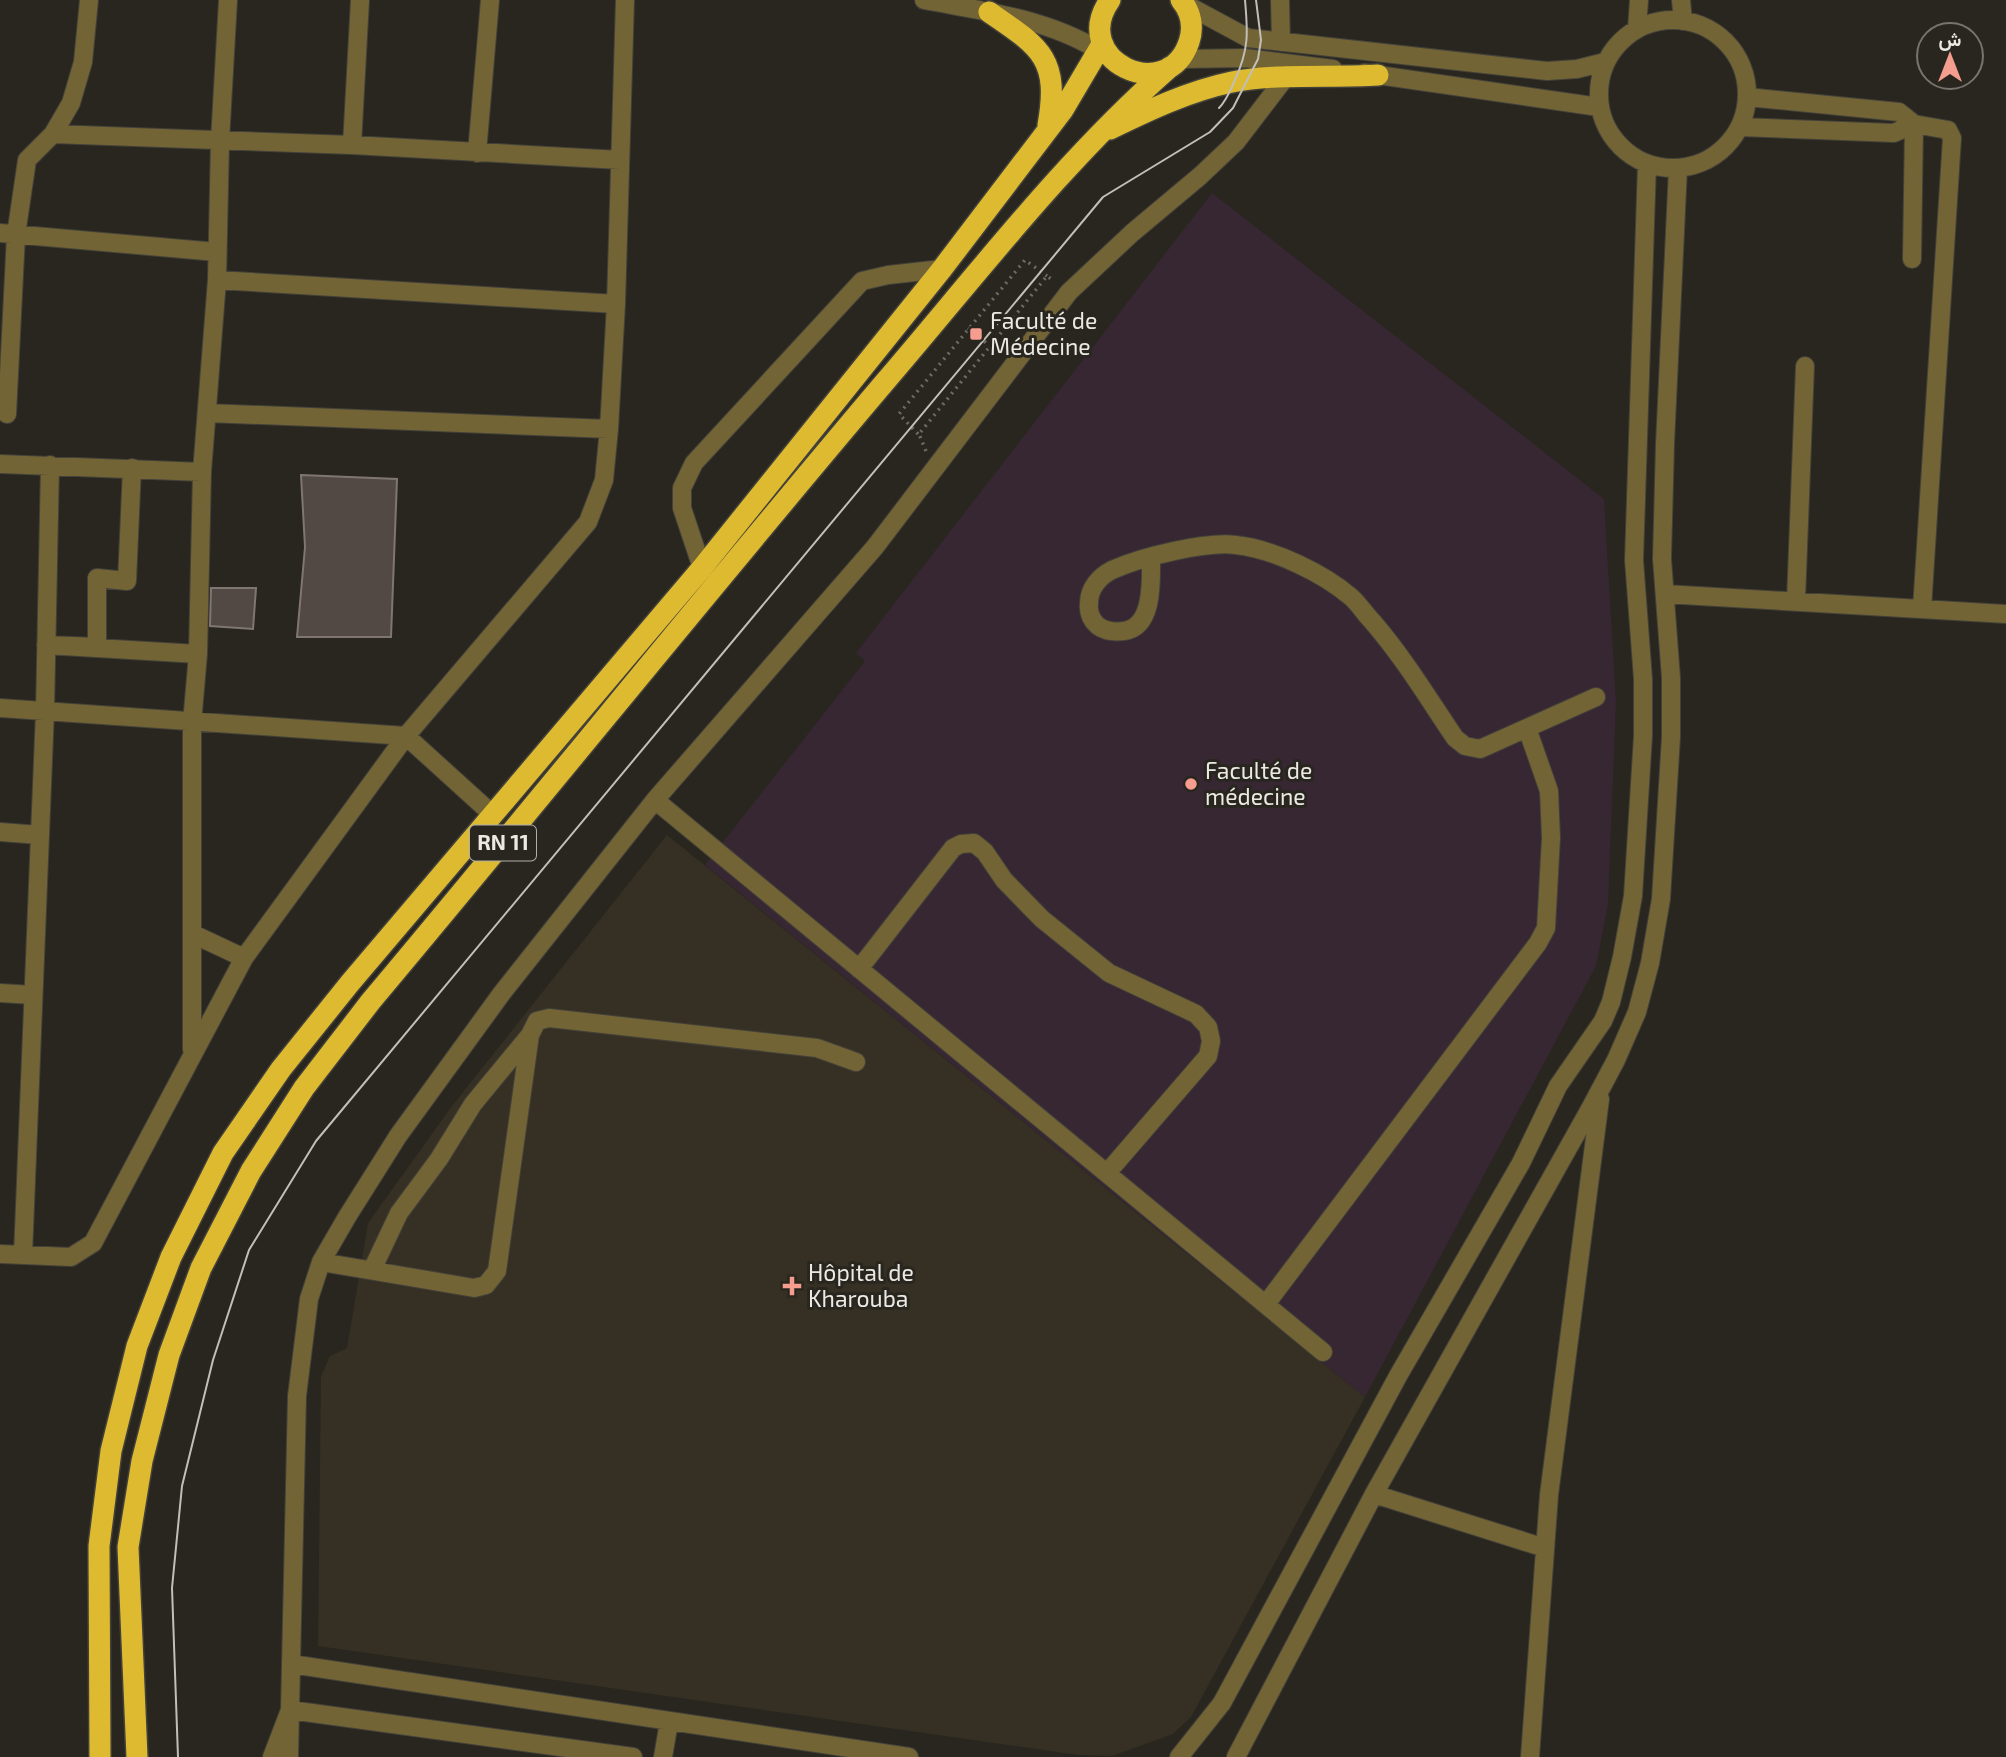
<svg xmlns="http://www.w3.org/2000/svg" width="2006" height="1757" font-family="'Exo 2',Vazirmatn,sans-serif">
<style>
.built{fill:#353023}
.education{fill:#372733}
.building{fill:#524945;stroke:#807671;stroke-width:2}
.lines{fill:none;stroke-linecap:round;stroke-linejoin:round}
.minor-casing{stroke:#43413a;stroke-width:20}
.highway-casing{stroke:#43413a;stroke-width:24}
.path{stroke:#6d6b64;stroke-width:3.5;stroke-dasharray:2 5;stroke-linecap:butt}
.minor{stroke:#726435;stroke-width:18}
.highway{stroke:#ddba2f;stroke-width:21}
.tram{stroke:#c1bfba;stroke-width:2}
.poi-dot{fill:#f59d8f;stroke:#28261e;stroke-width:2.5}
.labels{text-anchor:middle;stroke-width:6;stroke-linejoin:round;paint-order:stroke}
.shield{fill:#28261e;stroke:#b0aea9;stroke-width:2}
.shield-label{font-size:21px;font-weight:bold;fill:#ebe9e4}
.poi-label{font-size:23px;fill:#ebe9e4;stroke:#28261e;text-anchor:start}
</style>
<rect width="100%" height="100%" fill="#28261e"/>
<!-- built -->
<path class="built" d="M667 835 1365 1397 1191 1717 1173 1734 1112 1756 1078 1755 318 1646 321 1376 330 1356 347 1348 368 1223 452 1106Z"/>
<!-- education -->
<path class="education" d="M1212 193 1604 499 1616 702 1608 905 1596 966 1365 1397 705 865 865 661 856 653Z"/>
<!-- building -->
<path class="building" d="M301 475 397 479 391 637H297L305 547Z
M211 588H256L253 629 210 626Z"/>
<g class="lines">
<defs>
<path id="minor" d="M924 0C988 12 1054 19 1109 57
M1280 0 1281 42
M1681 0 1683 21
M1185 4 1248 38 1547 71 1577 69 1605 62
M1599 94a74 74 0 1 1 148 0a74 74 0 1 1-148 0Z
M1637 29 1639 0
M1180 59 1245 58 1333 69
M1364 73 1599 107
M1747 97 1899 112 1914 124 1948 130 1952 138 1922 609
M1740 127 1894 133 1914 124
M53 134 352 145 620 160
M352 145 360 0
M477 153 490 0
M0 233 217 252
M1912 259 1914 124
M217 280 616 304
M208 413 609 429
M7 414 16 235 27 160 53 134 71 103 83 62 89 0
M0 464 202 472
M132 468 127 581 97 578V647L46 645 198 654
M1151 558C1151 580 1154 627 1124 631 1115 632 1106 632 1098 626 1091 620 1088 612 1089 603 1089 588 1100 576 1112 570 1141 557 1206 541 1236 545 1273 549 1323 573 1351 597 1359 604 1365 614 1372 621 1404 658 1428 698 1455 738L1465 746 1480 749 1596 697
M702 568 682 508V488L694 463 862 281 888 275 942 269
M1665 594 2006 614
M1796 600 1805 366
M0 708 406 736 492 814
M655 800 1323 1352
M0 832 40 835
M193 934 244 958
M859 969 953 848 961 844 974 843 985 852 1004 880 1042 919 1109 973 1196 1014 1208 1027 1211 1041 1208 1056 1107 1173
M0 993 33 995
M192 1050V723L198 654 202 472 217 280 220 141 228 0
M0 1254 71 1257 93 1243 244 958 406 736 588 522 604 480 609 429 616 304 625 0
M23 1255 45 711 50 465
M321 1262 474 1288 486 1285 497 1271 530 1035 537 1021 549 1018 817 1048 856 1062
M372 1270 399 1213 439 1159 473 1104 530 1035
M1266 1304 1538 943 1546 928 1551 838 1549 791 1527 728
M1374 1494 1545 1548
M291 1664 909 1757
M272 1757 290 1710 289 1757
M633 1757 290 1710 297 1396 309 1299 321 1262 347 1217 398 1136 502 993 655 800 875 547 1069 292 1132 233 1200 176 1236 142 1285 78
M663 1757 669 1722
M1179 1757 1222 1703 1398 1376 1521 1163 1558 1086 1603 1021 1611 1002 1622 957 1633 896 1643 736V679L1634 560 1647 164
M1236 1757 1374 1494 1590 1109 1616 1060 1637 1012 1650 963 1661 899 1671 737V678L1662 559 1665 444 1678 168
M1530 1757 1549 1495 1600 1099"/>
<path id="highway" d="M1110 0C1068 60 1167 107 1189 42 1194 27 1191 12 1181 0
M989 12C1040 47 1060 58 1048 125
M1110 129C1149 110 1189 91 1232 82 1277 73 1331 78 1378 75
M100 1757 99 1546 111 1451 137 1346 171 1257 223 1153 281 1069 350 983 702 568 942 269 1063 110 1102 44
M137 1757 128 1547 142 1461 169 1355 201 1268 251 1171 304 1088 371 1001C543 796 711 587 884 383 976 276 1063 161 1170 67"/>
</defs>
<!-- minor casing -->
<use href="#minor" class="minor-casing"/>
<!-- highway casing -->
<use href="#highway" class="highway-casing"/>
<!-- path -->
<path class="path" d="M968 328 990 346
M918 434 899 414 1025 260 1047 276
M926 451 919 434 1047 276 1054 281"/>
<!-- minor -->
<use href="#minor" class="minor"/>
<!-- highway -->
<use href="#highway" class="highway"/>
<!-- tram -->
<path class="tram" d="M1219 108C1227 100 1230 90 1235 80 1249 49 1248 33 1245 0
M178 1757 172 1588 182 1486 213 1360 249 1250 316 1141 1103 197 1210 132 1233 108 1258 59 1261 40 1256 0"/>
</g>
<!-- markers -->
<g class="poi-dot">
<rect x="969" y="327" width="14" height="14" rx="3.5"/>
<circle cx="1191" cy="784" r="7"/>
<path d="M788.5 1275.5h7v7h7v7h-7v7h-7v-7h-7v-7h7z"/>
</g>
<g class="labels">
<!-- shield labels -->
<rect class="shield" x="470" y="825.5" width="66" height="35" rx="5"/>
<g class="shield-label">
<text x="503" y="850">RN 11</text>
</g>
<!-- poi labels -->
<g class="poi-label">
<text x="990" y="329">Faculté de<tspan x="990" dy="26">Médecine</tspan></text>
<text x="1205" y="779">Faculté de<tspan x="1205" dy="26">médecine</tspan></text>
<text x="808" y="1281">Hôpital de<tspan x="808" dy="26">Kharouba</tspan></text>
</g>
</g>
<!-- north arrow -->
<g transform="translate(1950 56)"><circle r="33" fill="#28261e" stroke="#76746d" stroke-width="2"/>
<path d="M0-5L12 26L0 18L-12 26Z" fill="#f59d8f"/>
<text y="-10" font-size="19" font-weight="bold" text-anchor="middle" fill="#ebe9e4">ش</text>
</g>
</svg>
